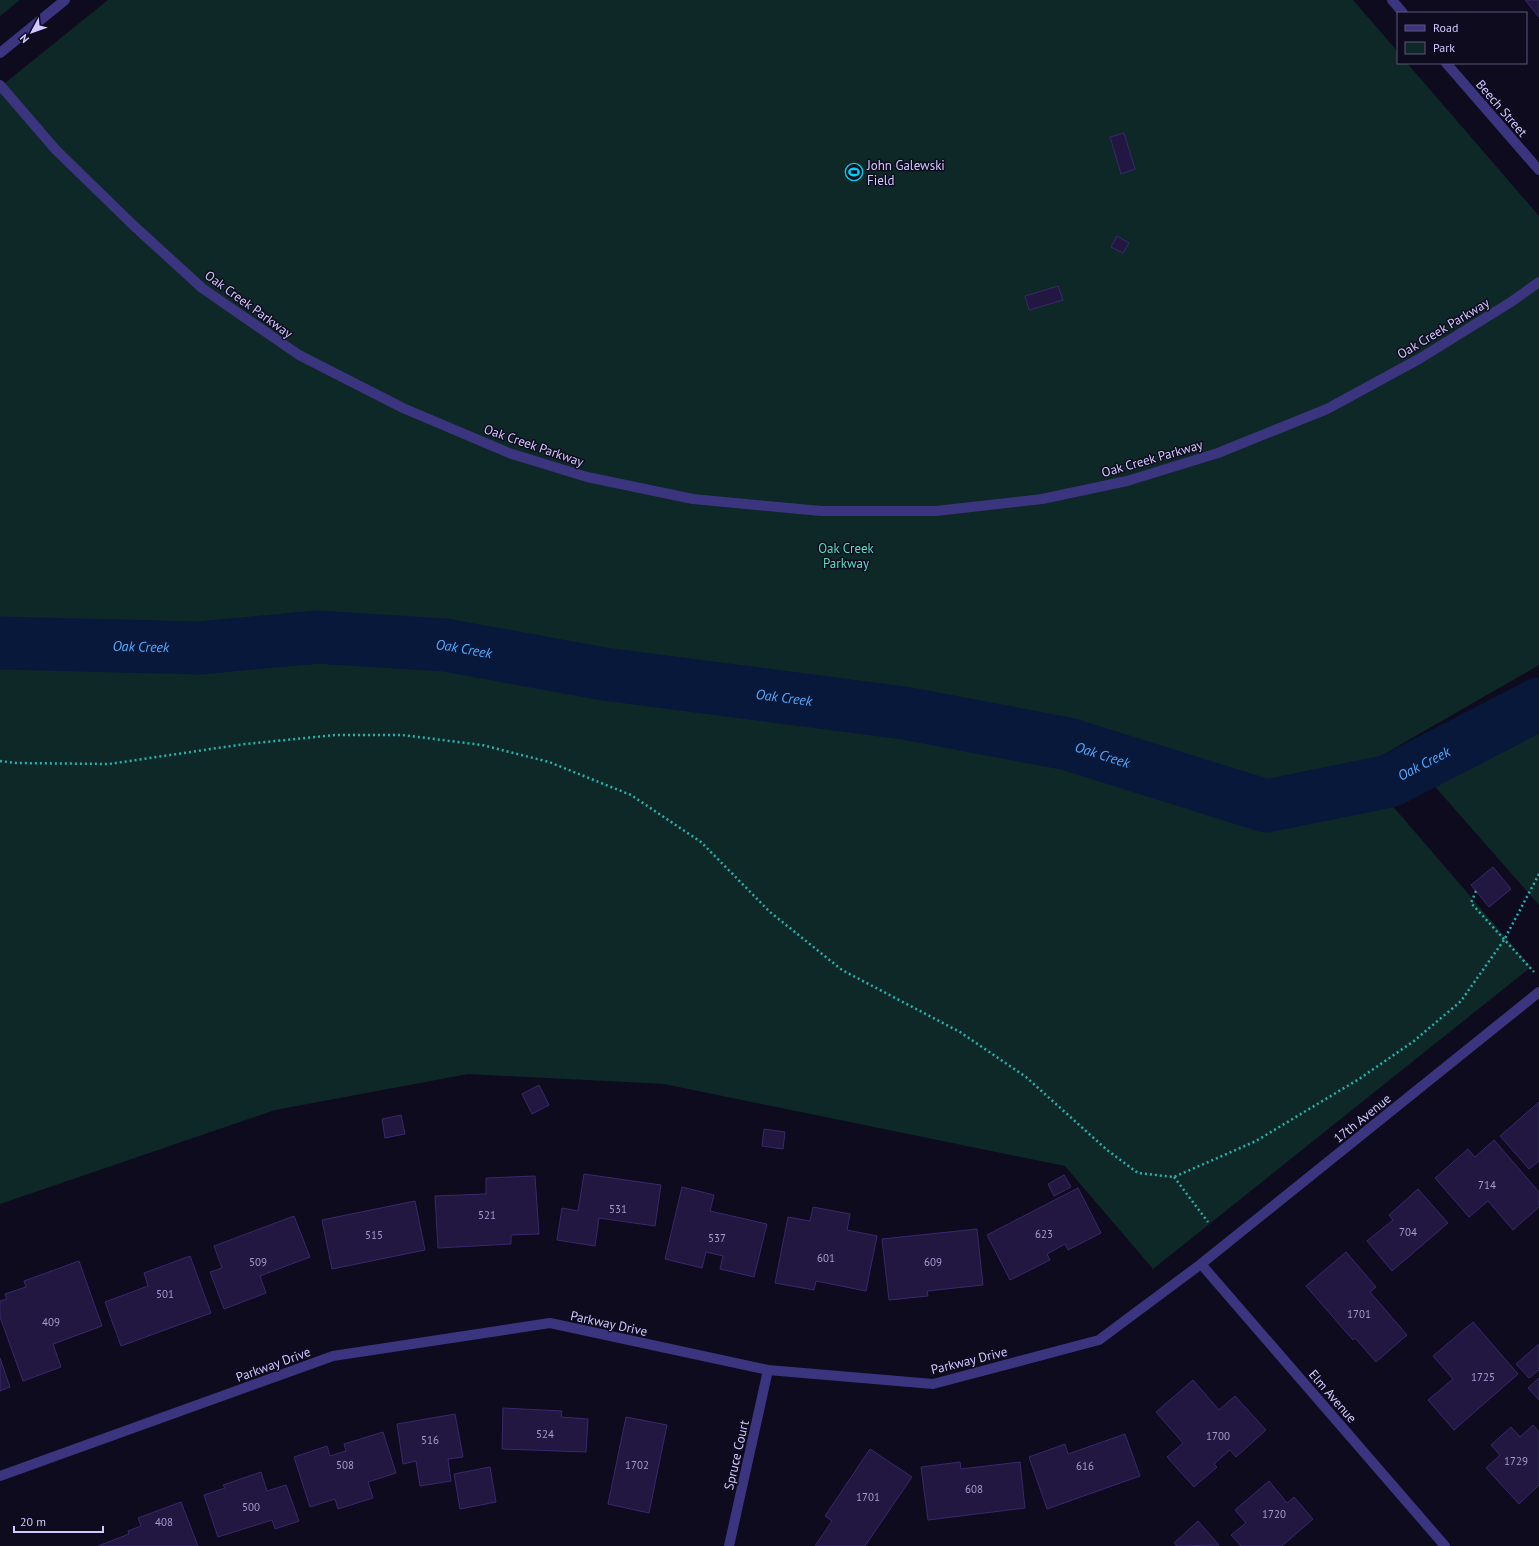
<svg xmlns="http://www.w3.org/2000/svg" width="1539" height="1546" font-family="'PT Sans',sans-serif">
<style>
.green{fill:#0e2828}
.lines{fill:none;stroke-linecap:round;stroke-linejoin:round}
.river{stroke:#07183b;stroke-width:53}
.building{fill:#211740;stroke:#39286d}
.path{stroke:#29b3b0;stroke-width:2.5;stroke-dasharray:2 3;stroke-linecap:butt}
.minor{stroke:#3b357f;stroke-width:10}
.labels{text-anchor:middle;stroke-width:3;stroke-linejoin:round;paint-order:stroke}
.number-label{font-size:11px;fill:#a59ccf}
.street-label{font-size:13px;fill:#d1c9ff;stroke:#0f0b1e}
.poi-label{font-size:13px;fill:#d1c9ff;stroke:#0f0b1e;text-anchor:start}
.park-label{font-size:13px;fill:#52e2c4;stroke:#0f0b1e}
.water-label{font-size:14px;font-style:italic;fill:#57aaff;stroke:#0f0b1e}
</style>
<rect width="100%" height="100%" fill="#0f0b1e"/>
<!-- green -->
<path class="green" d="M0 0H20L0 16Z
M108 0H1353L1398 52V63H1407L1539 216V665L1360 768 1531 967 1153 1269 1065 1166 664 1084 468 1074 275 1110 0 1204V87Z
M1539 720V905L1431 782Z"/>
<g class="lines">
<!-- river -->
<path class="river" id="s1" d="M0 643 200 648 317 637 445 645 604 674 904 713 1068 744 1266 806 1390 781 1539 704"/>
</g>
<!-- building -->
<path class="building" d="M1525 0H1539V17Z
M1124 133 1135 169 1121 174 1110 137Z
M1117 236 1129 243 1123 253 1111 247Z
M1058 286 1063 300 1029 310 1025 296Z
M1493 867 1511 889 1489 907 1471 885Z
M539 1085 549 1105 532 1114 522 1094Z
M1539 1102V1161L1529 1169 1500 1136Z
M401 1115 405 1134 385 1138 382 1119Z
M764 1129 785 1132 783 1149 762 1146Z
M1494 1140 1539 1192V1207L1513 1230 1488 1201 1469 1217 1435 1178 1468 1149 1475 1157Z
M584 1174 661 1185 655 1226 599 1218 595 1246 557 1240 562 1208 578 1211Z
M1064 1175 1071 1187 1054 1196 1048 1184Z
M535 1176 539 1234 511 1235V1244L438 1248 435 1196 486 1194V1178Z
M682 1187 714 1195 710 1211 767 1224 754 1277 720 1269 723 1256 706 1252 702 1268 665 1259Z
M1078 1188 1101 1233 1068 1250 1065 1244 1047 1254 1050 1260 1010 1280 987 1235Z
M1418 1189 1448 1223 1392 1271 1367 1241 1393 1220 1389 1215Z
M415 1201 425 1250 332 1269 322 1220Z
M813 1207 850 1214 847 1230 877 1236 866 1291 816 1281 814 1290 775 1283 788 1217 810 1221Z
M294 1216 310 1257 260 1276 266 1293 224 1309 210 1272 222 1268 214 1246Z
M977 1229 983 1285 927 1291 928 1296 889 1300 882 1239Z
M1346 1252 1376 1287 1370 1292 1407 1335 1376 1362 1355 1338 1353 1340 1306 1286Z
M190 1256 211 1313 121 1346 105 1302 148 1286 144 1273Z
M79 1261 102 1326 53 1344 61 1367 23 1381 0 1317V1301L7 1299 5 1294 26 1287 24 1281Z
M1473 1322 1518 1374 1454 1430 1428 1400 1453 1379 1433 1356Z
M1539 1344V1370L1529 1378 1516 1364Z
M0 1358 10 1387 0 1391Z
M1539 1378V1400L1528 1388Z
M1193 1380 1219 1410 1235 1396 1266 1430 1236 1457 1230 1450 1214 1464 1217 1467 1194 1487 1167 1457 1183 1443 1156 1412Z
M503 1408 562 1411 561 1417 588 1419 586 1452 502 1449Z
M455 1414 463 1457 448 1459 451 1481 420 1486 416 1461 403 1464 397 1424Z
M626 1417 667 1425 649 1513 608 1504Z
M1533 1425 1539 1432V1485L1519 1504 1486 1468 1500 1455 1491 1445 1511 1427 1520 1437Z
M383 1432 396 1473 368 1482 373 1498 338 1509 335 1499 310 1507 294 1457 327 1446 330 1456 346 1451 344 1444Z
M1125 1434 1140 1476 1047 1509 1029 1457 1065 1444 1068 1454Z
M870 1449 912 1477 865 1546H815L832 1521 825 1516Z
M960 1462 961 1469 1020 1462 1025 1508 928 1520 921 1467Z
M490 1467 496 1502 460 1509 454 1474Z
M261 1472 267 1491 286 1485 299 1521 275 1529 272 1520 218 1537 204 1495 225 1488 223 1485Z
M1269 1481 1287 1503 1294 1497 1313 1519 1282 1546H1241L1231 1535 1246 1523 1235 1510Z
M181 1502 198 1546H98L129 1534 128 1531 141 1526 138 1518Z
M1198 1521 1219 1545 1177 1546 1174 1543Z"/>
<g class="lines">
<!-- path -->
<path class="path" d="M0 761 16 763 109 764 245 744 336 735H402L482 745 549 762 631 795 701 842 770 912 842 970 960 1032 1026 1077 1107 1150 1138 1173 1174 1177 1256 1141 1359 1079 1414 1041 1461 1001 1504 940 1539 874
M1476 891 1471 903 1534 972
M1174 1177 1208 1222"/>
<!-- minor -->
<path class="minor" d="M1392 0 1403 13
M0 53 65 0
M1446 63 1539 170
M0 85 56 150 133 225 202 288 299 355 403 408 509 453 587 477 693 499 821 511H936L1042 499 1127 481 1218 453 1327 409 1419 359 1511 302 1539 282
M1201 1264 1445 1546
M0 1476 333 1356 550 1323 768 1370 933 1384 1099 1340 1201 1264 1539 992
M729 1546 768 1370"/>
</g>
<!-- icons -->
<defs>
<symbol id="stadium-ring" viewBox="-11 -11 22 22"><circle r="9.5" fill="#0f0b1e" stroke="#00d0f4" stroke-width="1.5"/><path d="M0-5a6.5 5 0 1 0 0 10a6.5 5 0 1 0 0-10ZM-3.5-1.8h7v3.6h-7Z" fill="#00d0f4"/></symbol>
</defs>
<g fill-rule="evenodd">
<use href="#stadium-ring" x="844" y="162" width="20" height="20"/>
</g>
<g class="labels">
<!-- number labels -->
<g class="number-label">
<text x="1487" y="1189">714</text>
<text x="618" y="1213">531</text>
<text x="487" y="1219">521</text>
<text x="1408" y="1236">704</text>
<text x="1044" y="1238">623</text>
<text x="374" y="1239">515</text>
<text x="717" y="1242">537</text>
<text x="826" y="1262">601</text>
<text x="258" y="1266">509</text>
<text x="933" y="1266">609</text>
<text x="165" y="1298">501</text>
<text x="1359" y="1318">1701</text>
<text x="51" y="1326">409</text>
<text x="1483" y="1381">1725</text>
<text x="545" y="1438">524</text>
<text x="1218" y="1440">1700</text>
<text x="430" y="1444">516</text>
<text x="1516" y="1465">1729</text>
<text x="345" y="1469">508</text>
<text x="637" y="1469">1702</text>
<text x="1085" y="1470">616</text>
<text x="974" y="1493">608</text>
<text x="868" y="1501">1701</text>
<text x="251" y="1511">500</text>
<text x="1274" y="1518">1720</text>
<text x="164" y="1526">408</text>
</g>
<!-- street labels -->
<g class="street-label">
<text transform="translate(1502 108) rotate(49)" y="5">Beech Street</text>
<text transform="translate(249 304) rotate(36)" y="5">Oak Creek Parkway</text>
<text transform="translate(1443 328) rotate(-31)" y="5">Oak Creek Parkway</text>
<text transform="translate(534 445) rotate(19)" y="5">Oak Creek Parkway</text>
<text transform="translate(1152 458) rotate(-16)" y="5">Oak Creek Parkway</text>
<text transform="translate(1362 1118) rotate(-39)" y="5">17th Avenue</text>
<text transform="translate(609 1323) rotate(12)" y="5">Parkway Drive</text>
<text transform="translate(969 1360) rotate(-14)" y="5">Parkway Drive</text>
<text transform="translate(273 1364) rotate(-20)" y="5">Parkway Drive</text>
<text transform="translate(1333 1396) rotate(49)" y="5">Elm Avenue</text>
<text transform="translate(736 1455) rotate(-77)" y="5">Spruce Court</text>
</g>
<!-- poi labels -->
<g class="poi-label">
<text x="867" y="170">John Galewski<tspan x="867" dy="15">Field</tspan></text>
</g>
<!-- park labels -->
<g class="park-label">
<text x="846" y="553">Oak Creek<tspan x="846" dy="15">Parkway</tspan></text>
</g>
<!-- water labels -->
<g class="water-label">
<text dy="5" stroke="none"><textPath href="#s1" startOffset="141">Oak Creek</textPath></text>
<text dy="5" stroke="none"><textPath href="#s1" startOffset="465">Oak Creek</textPath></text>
<text dy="5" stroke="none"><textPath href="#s1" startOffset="789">Oak Creek</textPath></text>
<text dy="5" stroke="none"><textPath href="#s1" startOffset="1113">Oak Creek</textPath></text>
<text dy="5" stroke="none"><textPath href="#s1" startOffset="1449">Oak Creek</textPath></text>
</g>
</g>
<!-- legend -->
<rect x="1397" y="12" width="130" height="52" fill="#0f0b1e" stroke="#5d5778"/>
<rect x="1405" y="25" width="20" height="6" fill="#3b357f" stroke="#5d5778"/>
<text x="1433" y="32" font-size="12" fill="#d1c9ff">Road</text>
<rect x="1405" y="42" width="20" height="12" fill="#0e2828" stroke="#5d5778"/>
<text x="1433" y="52" font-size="12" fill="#d1c9ff">Park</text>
<!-- north arrow -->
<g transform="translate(32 32) rotate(229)" stroke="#0f0b1e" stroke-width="3" paint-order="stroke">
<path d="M0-3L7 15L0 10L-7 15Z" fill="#d1c9ff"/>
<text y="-6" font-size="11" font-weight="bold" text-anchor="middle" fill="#d1c9ff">N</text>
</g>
<!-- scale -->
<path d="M14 1526v6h89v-6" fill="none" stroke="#d1c9ff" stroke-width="2"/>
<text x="20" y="1526" font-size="12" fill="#d1c9ff" stroke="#0f0b1e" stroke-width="3" paint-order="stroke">20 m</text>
</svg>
